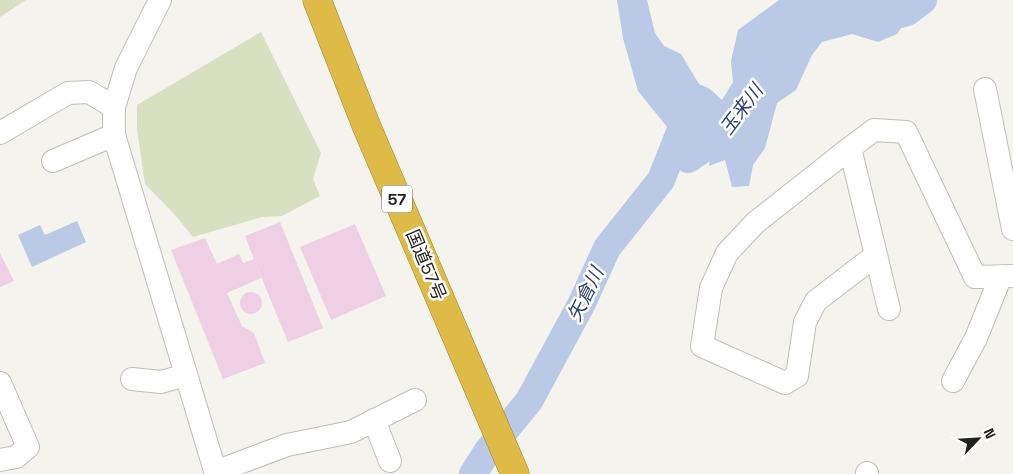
<svg xmlns="http://www.w3.org/2000/svg" width="1013" height="474" font-family="'Space Grotesk','Noto Sans JP',sans-serif">
<style>
.green{fill:#d9dfc1}
.water{fill:#b9c9e6}
.lines{fill:none;stroke-linecap:round;stroke-linejoin:round}
.river{stroke:#b9c9e6;stroke-width:28}
.building{fill:#eecfe4}
.minor-casing{stroke:#bfbeb7;stroke-width:24}
.highway-casing{stroke:#9c8438;stroke-width:29}
.minor{stroke:#fff;stroke-width:22}
.highway{stroke:#deba46;stroke-width:28}
.labels{text-anchor:middle;stroke-width:5;stroke-linejoin:round;paint-order:stroke}
.shield{fill:#fff;stroke:#646462;stroke-width:1}
.shield-label{font-size:16px;font-weight:bold;fill:#21211e}
.street-label{font-size:18px;fill:#21211e;stroke:#fff}
.water-label{font-size:19px;font-style:italic;fill:#2d436b;stroke:#fff}
</style>
<rect width="100%" height="100%" fill="#f5f3ed"/>
<!-- green -->
<path class="green" d="M0 0H26L0 17Z
M261 32 321 153 313 179 320 196 282 216 262 217 193 237 175 215 145 184 137 129V105Z"/>
<!-- water -->
<path class="water" d="M617 0H647L655 33 664 46 681 54 699 84 710 89 722 100 733 82 731 61 738 30 779 0H903L908 18 897 34 878 42 852 34 822 42 812 55 796 90 777 103 765 148 753 165 749 186 732 187 725 160 709 166 712 152 698 148 672 133 638 91 623 38Z
M77 221 86 242 32 267 18 235 40 225 45 235Z"/>
<g class="lines">
<!-- river -->
<path class="river" d="M872 22 907 12 923 0
M686 105 689 109 688 159 721 137 729 125
M473 474 487 452 529 401 582 303 607 248 661 180 682 127"/>
</g>
<!-- building -->
<path class="building" d="M280 222 323 328 288 342 255 262 261 278 227 293 242 326 254 333 265 363 223 379 171 250 205 238 217 264 239 254 243 263 254 259 245 236Z
M355 224 386 296 331 320 300 247Z
M0 253 14 281 0 287Z
M240 303a11 11 0 1 1 22 0a11 11 0 1 1-22 0Z"/>
<g class="lines">
<defs>
<path id="minor" d="M160 0 126 68 114 107V135L216 474
M985 89 1013 229
M0 133 68 93 89 92 114 107
M850 148 876 255 816 301 805 322 797 376 785 383 702 346 711 288 727 253 755 223Z
M850 148 874 130 906 132 975 277 1013 276
M53 161 114 135
M876 255 889 309
M132 379 161 382 186 375
M953 381 976 338 1001 276
M0 383 28 447 16 457 0 460
M374 420 390 461
M215 472 287 445 351 432 415 400
M867 473V474"/>
<path id="highway" d="M317 0 366 125 515 474"/>
</defs>
<!-- minor casing -->
<use href="#minor" class="minor-casing"/>
<!-- highway casing -->
<use href="#highway" class="highway-casing"/>
<!-- minor -->
<use href="#minor" class="minor"/>
<!-- highway -->
<use href="#highway" class="highway"/>
</g>
<g class="labels">
<!-- shield labels -->
<rect class="shield" x="382" y="185.5" width="30" height="27" rx="4"/>
<g class="shield-label">
<text x="397" y="205">57</text>
</g>
<!-- street labels -->
<g class="street-label">
<text transform="translate(426 265) rotate(67)" y="6">国道57号</text>
</g>
<!-- water labels -->
<g class="water-label">
<text transform="translate(741 109) rotate(-53)" y="7">玉来川</text>
<text transform="translate(585 294) rotate(-64)" y="7">矢倉川</text>
</g>
</g>
<!-- north arrow -->
<g transform="translate(978 439) rotate(65)" stroke="#ffffff" stroke-width="4" paint-order="stroke">
<path d="M0-4L9 19L0 12L-9 19Z" fill="#21211e"/>
<text y="-8" font-size="14" font-weight="bold" text-anchor="middle" fill="#21211e">N</text>
</g>
</svg>
